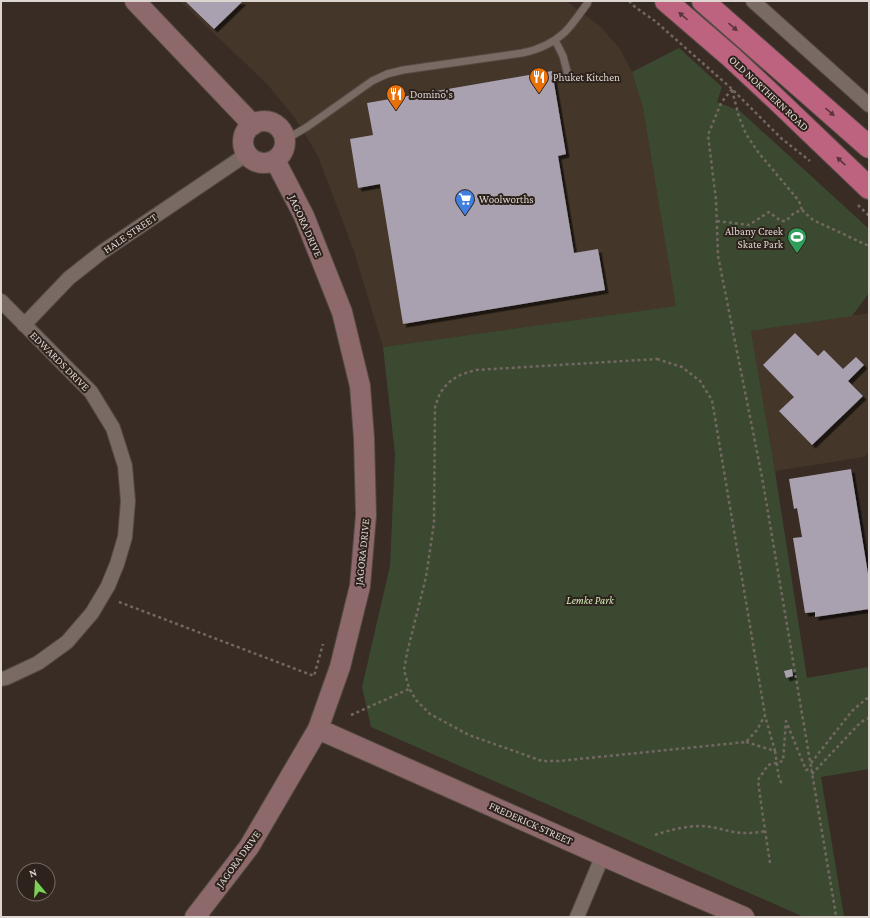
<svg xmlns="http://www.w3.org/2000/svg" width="870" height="918" font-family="'Crimson Pro',serif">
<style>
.commercial{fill:#45362a}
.green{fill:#3c4931}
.building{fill:#a9a1af;filter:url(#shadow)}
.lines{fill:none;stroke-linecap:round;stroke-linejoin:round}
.lane-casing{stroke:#544a44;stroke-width:9}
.street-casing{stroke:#544a44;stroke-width:16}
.secondary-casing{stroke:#544a44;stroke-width:22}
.highway-casing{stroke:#544a44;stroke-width:24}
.path{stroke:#726861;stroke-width:2.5;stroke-dasharray:3 3;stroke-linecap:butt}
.lane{stroke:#796b63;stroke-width:7}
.street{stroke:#796b63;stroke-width:14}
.secondary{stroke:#8e696b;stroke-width:20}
.highway{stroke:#be637f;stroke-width:22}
.oneway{fill:#59363a}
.labels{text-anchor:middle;stroke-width:4;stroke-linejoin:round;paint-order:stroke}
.poi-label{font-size:11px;fill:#ddd5d0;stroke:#2e221c;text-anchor:start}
.street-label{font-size:11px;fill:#ddd5d0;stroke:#2e221c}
.park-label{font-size:11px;font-style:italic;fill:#cfecb8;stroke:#2e221c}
</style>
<defs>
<filter id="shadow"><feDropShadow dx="3.5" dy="3.5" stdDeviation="0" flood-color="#0009"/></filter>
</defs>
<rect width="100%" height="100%" fill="#382c25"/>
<!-- commercial -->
<path class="commercial" d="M180 1H566L600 26 620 49 632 72 643 108 677 306 383 347 354 251 318 156 295 118 268 85Z
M869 313V452L864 457 775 471 751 331Z"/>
<!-- green -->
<path class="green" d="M679 48 722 87 717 102 740 111 869 229V293L852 316 751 331 775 471 807 678 869 667V769L821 777 844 917H804L371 727 362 687 390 566 395 454 383 347 676 306 643 108 632 72Z"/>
<!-- building -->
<path class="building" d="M185 1H243L214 29Z
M552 71 566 154 558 156 574 253 598 249 605 290 403 324 380 184 358 188 350 139 373 135 367 103Z
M795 333 818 356 824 350 843 369 856 357 864 365 848 381 863 396 812 445 779 411 794 397 763 365Z
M851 469 869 580V609L815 617V612L805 613 793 538 802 537 797 508 794 509 789 479Z
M792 669 793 676 786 678 784 671Z"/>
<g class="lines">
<defs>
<path id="lane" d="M555 40 563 56 568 75
M285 140 307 127 372 81 387 74 403 70 522 53C538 50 553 43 565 32 573 24 580 13 587 4L588 1"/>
<path id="street" d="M753 1 869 105
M1 301 91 392 113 428 125 466 128 501 125 537 117 564 108 586 92 613 67 642 38 663 6 678 1 679
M24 325 69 278 102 252 247 154
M577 917 603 855"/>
<path id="secondary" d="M135 1 253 125
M243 142a21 21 0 1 1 42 0a21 21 0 1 1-42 0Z
M318 729 635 870 744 917
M195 917 249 847 318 729 340 667 360 586 366 515 364 438 360 386 342 312 304 216 275 160"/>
<path id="highway" d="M666 1 731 57 775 98 869 188
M703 1 869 147"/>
</defs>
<!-- lane casing -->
<use href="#lane" class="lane-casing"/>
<!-- street casing -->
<use href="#street" class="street-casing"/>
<!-- secondary casing -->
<use href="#secondary" class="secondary-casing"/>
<!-- highway casing -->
<use href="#highway" class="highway-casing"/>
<!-- path -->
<path class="path" d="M629 1C636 9 647 15 655 21L732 89 782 139 810 161
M732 89 721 103 708 135 716 200 718 256 762 477 835 909 836 917
M732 90 739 117 746 134 758 152 799 201 802 210
M858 205 869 216
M717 221 749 225 769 212 781 221H786L794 213 802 210 813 220 869 246
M657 359 682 367 700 381 712 400 765 715 757 730 746 742 559 761H542L469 735 430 714 416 700 409 688 404 670 407 653 426 577 434 523 435 407C437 402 438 396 441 392 450 378 461 374 476 370Z
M119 602 314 676 323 644
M351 715 409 689
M746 742 775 751 765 716
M775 751 779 779 782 784
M811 763 852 711 866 699 869 698
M812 774 858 725 864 720 869 718
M655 835C669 830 686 826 701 826 712 826 723 830 734 832 745 834 755 833 765 831
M770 863 761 803 758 780 768 765 783 761 786 721 806 770 812 769"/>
<!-- lane -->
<use href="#lane" class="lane"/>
<!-- street -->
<use href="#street" class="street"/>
<!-- secondary -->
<use href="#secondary" class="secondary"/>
<!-- highway -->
<use href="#highway" class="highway"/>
</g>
<!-- one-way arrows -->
<defs><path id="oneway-solid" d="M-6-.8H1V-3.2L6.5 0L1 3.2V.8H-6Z"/></defs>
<g class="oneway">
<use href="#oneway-solid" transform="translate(683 16) rotate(-139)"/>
<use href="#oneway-solid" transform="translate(733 27) rotate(41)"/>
<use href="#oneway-solid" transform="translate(830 112) rotate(41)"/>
<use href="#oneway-solid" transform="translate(841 161) rotate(-137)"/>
</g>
<!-- icons -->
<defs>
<symbol id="restaurant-pin" viewBox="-11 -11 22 30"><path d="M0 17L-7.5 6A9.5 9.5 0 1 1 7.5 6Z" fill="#e8710a" stroke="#2e221c"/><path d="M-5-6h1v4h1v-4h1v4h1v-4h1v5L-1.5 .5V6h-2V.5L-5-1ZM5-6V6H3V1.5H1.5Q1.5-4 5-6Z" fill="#fff"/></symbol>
<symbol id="supermarket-pin" viewBox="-11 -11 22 30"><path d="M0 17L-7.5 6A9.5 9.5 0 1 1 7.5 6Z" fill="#3f7fe0" stroke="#2e221c"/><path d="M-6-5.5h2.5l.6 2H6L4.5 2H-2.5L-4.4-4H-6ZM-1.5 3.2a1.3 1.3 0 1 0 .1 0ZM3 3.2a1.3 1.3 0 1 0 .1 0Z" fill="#fff"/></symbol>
<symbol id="stadium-pin" viewBox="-11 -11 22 30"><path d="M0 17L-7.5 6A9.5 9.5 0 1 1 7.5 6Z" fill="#2e9e5b" stroke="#2e221c"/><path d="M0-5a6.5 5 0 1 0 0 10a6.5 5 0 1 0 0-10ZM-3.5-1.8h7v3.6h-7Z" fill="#fff"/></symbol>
</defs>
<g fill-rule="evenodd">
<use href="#restaurant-pin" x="528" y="66" width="22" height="30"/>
<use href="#restaurant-pin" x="385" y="83" width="22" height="30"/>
<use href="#supermarket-pin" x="454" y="188" width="22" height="30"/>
<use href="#stadium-pin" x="786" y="226" width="22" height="30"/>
</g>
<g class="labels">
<!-- poi labels -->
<g class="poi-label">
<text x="553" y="81">Phuket Kitchen</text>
<text x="410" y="98">Domino's</text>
<text x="479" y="203">Woolworths</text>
<text x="783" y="235" text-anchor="end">Albany Creek<tspan x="783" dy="13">Skate Park</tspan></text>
</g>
<!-- street labels -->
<g class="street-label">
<text transform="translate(769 93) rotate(43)" y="4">OLD NORTHERN ROAD</text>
<text transform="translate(306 226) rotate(66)" y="4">JAGORA DRIVE</text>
<text transform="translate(130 233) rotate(-34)" y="4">HALE STREET</text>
<text transform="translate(60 361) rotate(45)" y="4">EDWARDS DRIVE</text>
<text transform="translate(362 552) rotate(-84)" y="4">JAGORA DRIVE</text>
<text transform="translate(531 823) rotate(24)" y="4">FREDERICK STREET</text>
<text transform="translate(238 859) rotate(-54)" y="4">JAGORA DRIVE</text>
</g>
<!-- park labels -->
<g class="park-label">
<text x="590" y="604">Lemke Park</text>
</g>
</g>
<!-- border -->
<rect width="870" height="918" fill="none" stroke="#ddd5d0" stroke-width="4"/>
<!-- north arrow -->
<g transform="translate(36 882) rotate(342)"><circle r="19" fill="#2e221c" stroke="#746a64"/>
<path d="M0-3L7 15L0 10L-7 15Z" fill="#7bd156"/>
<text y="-6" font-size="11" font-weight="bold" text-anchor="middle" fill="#ddd5d0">N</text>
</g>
</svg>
